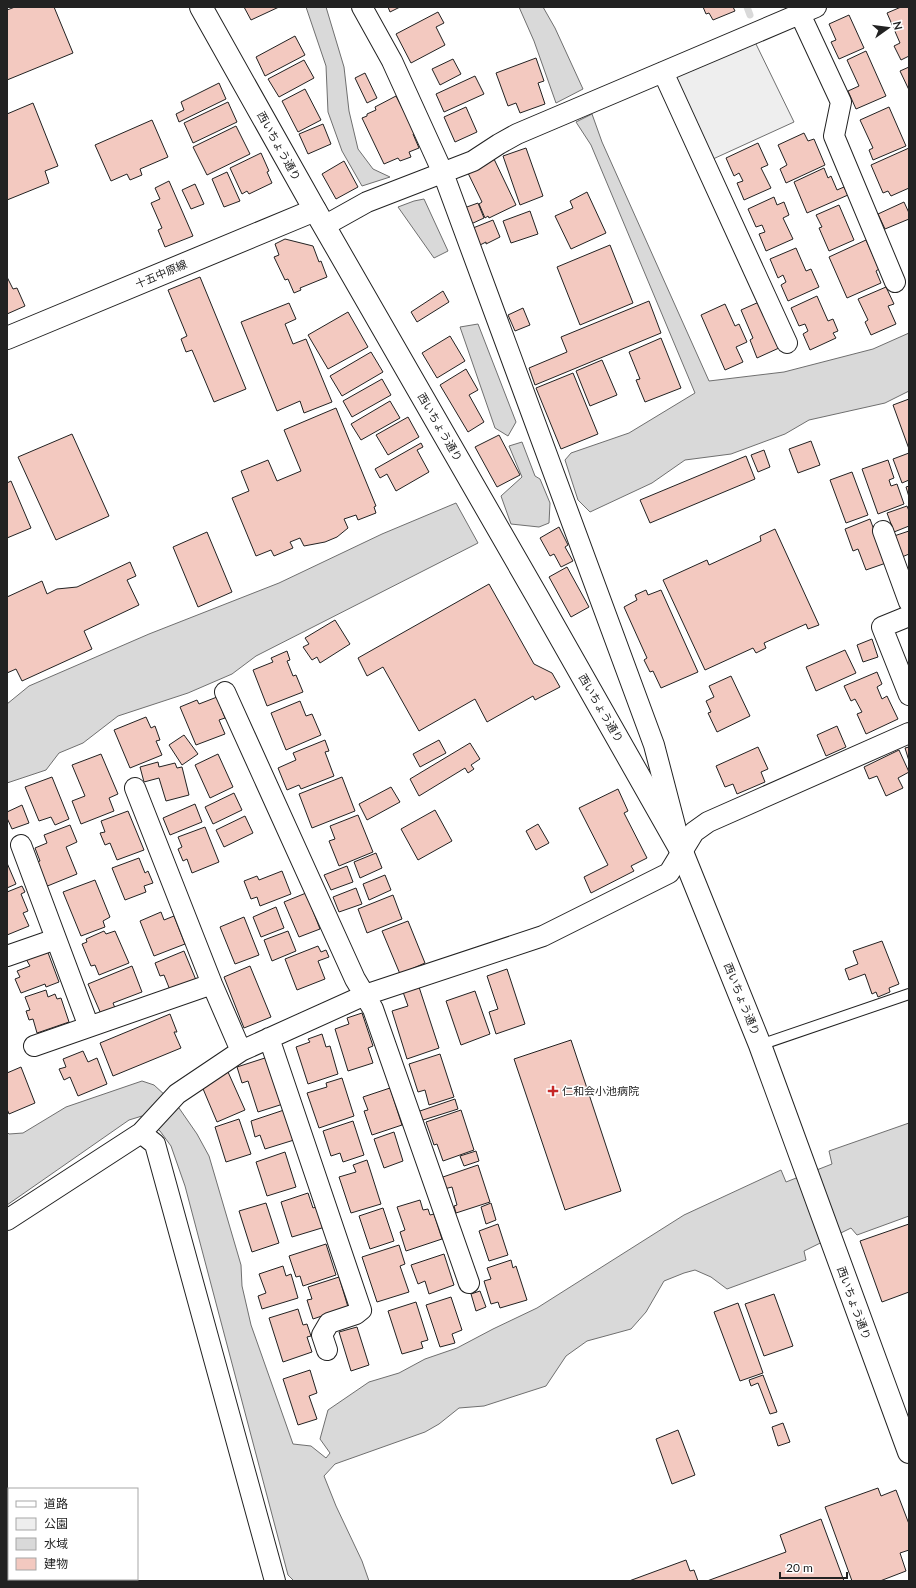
<svg xmlns="http://www.w3.org/2000/svg" width="916" height="1588" font-family="Lato,'Noto Sans JP',sans-serif">
<style>
.green{fill:#eee;stroke:#6f6f6f}
.water{fill:#d9d9d9;stroke:#6f6f6f}
.lines{fill:none;stroke-linecap:round;stroke-linejoin:round}
.stream{stroke:#d9d9d9;stroke-width:7}
.building{fill:#f3c9c0;stroke:#222}
.lane-casing{stroke:#222;stroke-width:12}
.street-casing{stroke:#222;stroke-width:22}
.secondary-casing{stroke:#222;stroke-width:24}
.highway-casing{stroke:#222;stroke-width:24}
.lane{stroke:#fff;stroke-width:10}
.street{stroke:#fff;stroke-width:20}
.secondary{stroke:#fff;stroke-width:22}
.highway{stroke:#fff;stroke-width:22}
.poi-dot{fill:#c62828;stroke:#fff;stroke-width:1.5}
.labels{text-anchor:middle;stroke-width:3;stroke-linejoin:round;paint-order:stroke}
.street-label{font-size:11px;fill:#222;stroke:#fff}
.poi-label{font-size:11px;fill:#222;stroke:#fff;text-anchor:start}
</style>
<rect width="100%" height="100%" fill="#fff"/>
<!-- green -->
<path class="green" d="M755 42 794 122 713 159 673 77Z"/>
<!-- water -->
<path class="water" d="M306 7H326L344 67 349 111 358 149 373 169 390 177 362 186 342 151 328 112 326 66Z
M519 7H543L555 28 583 89 556 103 534 41Z
M592 114 602 142 709 381 784 372 873 349 909 333V391L885 403 809 420 785 434 731 454 685 460 652 483 590 512 578 500 565 460 571 453 629 433 695 393 591 145 576 122Z
M424 199 448 251 434 258 398 207 414 201Z
M478 324 516 422 508 436 495 428 460 327Z
M522 442 535 476 540 479 550 503 549 523 539 527 511 524 501 496 522 477 509 446Z
M456 503 478 543 256 656 232 674 188 693 118 716 83 743 59 753 46 770 7 783V704L29 686 149 634 279 583 382 534Z
M142 1081 154 1085 179 1108 197 1134 209 1156 241 1265 242 1286 251 1325 293 1444 311 1446 326 1458 330 1453 320 1439 328 1410 369 1382 399 1373 425 1359 457 1348 493 1329 537 1308 684 1215 781 1170 786 1182 832 1164 829 1151 909 1123V1216L857 1235 851 1228 804 1251 806 1260 727 1289 711 1277 695 1270 684 1273 664 1281 646 1312 631 1329 587 1341 566 1356 546 1386 484 1406 459 1408 439 1424 425 1432 335 1464 324 1476 336 1506 362 1561 369 1581H294L288 1575 185 1186 171 1146 160 1131 142 1116 129 1120 7 1205V1132L9 1134 23 1133 66 1107Z"/>
<g class="lines">
<!-- stream -->
<path class="stream" d="M747 7 750 15"/>
</g>
<!-- building -->
<path class="building" d="M15 7H54L73 53 7 80V10Z
M244 7H279L251 20Z
M388 7H400L390 12Z
M703 7H733L735 11 713 20 709 13 706 14Z
M901 7H909V56L901 60 894 46 900 43 887 13Z
M438 12 444 23 436 27 445 45 411 63 396 34Z
M849 15 864 48 839 59 831 42 836 40 829 24Z
M295 36 305 55 265 76 256 57Z
M866 51 886 96 856 109 848 91 859 86 847 60Z
M536 58 544 81 538 83 545 104 520 113 516 103 508 106 496 73Z
M453 59 461 74 440 85 432 69Z
M304 60 314 78 279 97 268 79Z
M909 67V90L900 71Z
M365 73 377 98 367 103 355 78Z
M475 76 484 94 444 112 436 94Z
M219 83 226 99 179 122 176 114 184 110 181 102Z
M305 89 321 120 298 132 282 101Z
M396 96 415 133 413 134 419 148 409 152 411 157 400 161 398 158 384 164 362 118 367 116V114L376 110 375 107Z
M228 102 237 122 193 143 184 123Z
M33 103 58 166 45 171 49 183 7 200V114Z
M466 107 477 132 455 142 444 117Z
M889 107 906 146 873 160 869 150 873 148 860 120Z
M152 120 168 157 140 169 142 175 130 180 127 174 111 181 95 145Z
M323 124 331 144 308 154 299 134Z
M236 126 250 154 207 175 193 147Z
M804 133 808 141 814 139 825 165 786 183 780 169 787 165 778 145Z
M758 143 768 165 761 168 771 188 744 200 737 183 743 181 739 173 734 176 726 158Z
M526 148 543 196 520 205 503 156Z
M909 148V188L891 196 888 191 883 193 871 165Z
M261 153 269 171 267 172 272 183 249 194 247 191 242 194 230 168Z
M494 159 516 205 489 218 488 216 485 218 479 204 482 202 467 171Z
M344 161 358 187 336 199 322 174Z
M824 168 828 178 831 176 837 190 844 187 848 195 807 213 794 182Z
M227 172 240 201 224 207 212 179Z
M169 181 193 236 165 247 158 230 162 228 151 203 160 199 155 188Z
M195 184 204 204 191 209 182 190Z
M587 192 606 233 571 249 555 216 573 208 570 201Z
M774 197 777 205 784 202 789 215 783 218 793 239 766 251 759 234 765 232 762 225 756 227 748 209Z
M904 202 909 213V219L885 229 878 214Z
M478 203 484 218 471 224 464 208Z
M839 205 854 240 829 251 819 228 822 227 816 215Z
M530 211 538 234 511 243 503 221Z
M493 220 500 237 486 244V242L480 245 473 228Z
M285 239 313 246 319 262 321 261 327 277 300 288 301 290 294 293 288 279 285 280 274 257 279 255 275 244Z
M866 240 879 269 876 271 881 283 847 298 829 257Z
M610 245 633 303 580 325 557 267Z
M796 248 806 271 811 269 819 287 788 301 781 285 786 282 783 275 778 278 770 259Z
M7 277 13 289 17 288 25 306 7 314Z
M200 277 246 389 214 402 192 350 186 352 181 339 187 336 168 290Z
M886 287 894 304 888 306 896 324 871 335 865 322 868 320 858 299Z
M443 291 449 302 417 322 411 312Z
M817 296 828 321 833 319 838 331 833 333 836 338 810 350 803 334 808 331 805 324 799 326 791 308Z
M649 301 661 333 535 385 529 368 567 352 561 337Z
M759 302 779 348 757 358 750 340 753 338 741 310Z
M289 303 296 319 285 324 293 344 306 339 332 402 304 413 300 401 277 411 241 322Z
M725 304 735 326 739 324 747 342 736 347 743 362 725 370 701 315Z
M523 308 530 325 515 331 508 315Z
M348 312 368 347 328 369 308 335Z
M450 336 465 361 437 378 422 353Z
M661 338 681 388 645 402 636 380 640 379 629 352Z
M371 352 383 372 342 396 330 376Z
M602 360 617 395 590 406 576 371Z
M466 369 478 390 469 395 484 422 468 432 440 385Z
M573 373 598 434 561 449 536 388Z
M382 379 391 395 352 417 343 401Z
M909 399V449L893 405Z
M390 401 400 418 361 440 351 424Z
M336 408 376 506 374 507 376 513 358 520 356 515 344 519 348 528 337 537 325 542 304 546 300 538 290 542 293 548 274 556 271 550 256 556 232 498 249 491 241 471 268 460 277 481 301 471 284 430Z
M408 417 419 437 388 455 376 435Z
M72 434 109 516 56 540 18 457Z
M499 435 520 475 497 487 475 447Z
M811 441 820 465 798 473 789 449Z
M421 443 423 447 417 450 429 472 396 491 387 474 380 478 375 469Z
M764 450 770 467 758 472 751 455Z
M909 453V480L902 483 893 459Z
M746 456 755 479 650 523 640 500Z
M888 460 894 478 889 480 891 486 897 484 904 504 878 514 862 469Z
M852 472 868 515 846 523 830 480Z
M11 481 31 528 7 538V483Z
M909 486V497L906 487Z
M907 506 909 511V526L894 532 887 513Z
M870 519 886 563 866 570 858 549 853 551 845 529Z
M559 527 568 545 565 547 573 561 561 567 554 554 550 556 540 538Z
M775 529 819 625 808 629 806 624 764 643 766 648 756 653 753 648 705 670 663 580 707 560 709 565 761 541 760 536Z
M909 531V554L902 557 894 536Z
M207 532 232 592 198 607 173 547Z
M130 562 136 576 127 580 139 605 84 631 92 649 22 681 16 669 7 673V597L42 581 47 594 57 589 77 587Z
M567 567 589 607 571 617 549 577Z
M489 584 534 664 552 673 560 687 535 700 533 696 487 722 475 699 419 731 383 667 367 676 358 658Z
M646 590 648 595 661 590 698 672 661 688 653 671 650 672 644 660 647 658 624 607 637 600 635 595Z
M335 620 350 644 320 663 317 657 312 660 303 647 309 644 305 638Z
M872 639 878 657 863 662 857 645Z
M845 650 856 673 816 691 806 667Z
M287 651 290 660 287 661 293 676 296 675 303 692 267 706 253 670 273 662 271 658Z
M877 672 882 684 877 687 882 699 887 696 898 719 866 734 857 714 862 712 855 699 851 701 844 686Z
M731 676 750 716 717 732 708 713 711 712 706 701 714 697 709 686Z
M217 697 225 718 219 720 225 734 196 745 180 707 197 700 199 704Z
M300 701 306 716 312 714 321 735 286 750 271 713Z
M146 717 151 728 155 726 160 740 156 741 162 755 130 768 114 730Z
M837 726 846 747 826 756 817 735Z
M184 735 198 754 182 765 169 745Z
M325 740 329 751 325 752 334 776 301 789 299 785 287 790 278 768 296 760 293 753Z
M439 740 446 753 420 767 413 754Z
M470 743 480 759 471 765 474 769 468 773 465 768 419 796 410 779Z
M758 747 768 769 761 772 765 782 737 794 733 784 725 787 716 766Z
M909 747V761L905 748Z
M899 750 909 772 898 778 903 788 886 796 877 776 869 779 864 767Z
M101 754 118 794 109 798 114 811 81 824 72 801 85 796 72 765Z
M218 754 233 787 210 798 195 765Z
M158 762 159 767 175 763 177 768 182 767 189 795 166 801 159 778 144 782 140 767Z
M52 777 69 819 55 825 51 817 39 821 25 787Z
M342 777 355 811 312 828 299 794Z
M391 787 400 802 367 820 359 804Z
M618 789 628 811 624 813 647 858 631 866 634 871 591 893 584 877 608 865 579 808Z
M234 793 242 810 213 824 205 807Z
M195 804 202 822 170 835 163 818Z
M22 805 29 823 12 829 7 818V812Z
M435 810 452 841 418 860 401 829Z
M128 811 144 850 117 860 110 843 105 845 100 833 105 832 101 821Z
M358 815 373 852 339 866 329 841 335 839 330 826Z
M245 816 253 833 224 847 216 830Z
M538 824 549 843 536 850 526 831Z
M70 825 77 842 66 847 77 874 45 887 35 863 40 861 35 848 47 843 44 835Z
M205 827 219 862 192 873 187 859 183 861 178 849 182 847 178 837Z
M376 853 382 868 360 878 354 862Z
M139 858 145 873 148 871 153 883 144 886 146 892 125 900 112 868Z
M7 863 16 884 7 888Z
M347 866 353 882 331 890 324 875Z
M282 871 291 894 260 906 257 897 251 899 244 881 257 876 259 880Z
M385 875 391 890 369 900 363 884Z
M95 880 110 917 103 921 105 927 81 936 63 892Z
M22 886 25 892 21 894 28 911 23 913 29 926 7 935V892Z
M356 888 362 904 339 912 333 897Z
M306 893 320 929 299 937 284 902Z
M393 895 402 919 367 933 358 909Z
M276 907 284 928 261 937 253 917Z
M161 912 164 920 174 916 185 944 154 956 140 921Z
M244 917 259 955 235 964 220 927Z
M408 921 425 963 400 974 382 931Z
M104 931 106 934 115 931 129 963 99 975 95 965 91 966 82 944 87 942 86 939Z
M288 931 296 951 272 961 264 940Z
M882 941 899 984 889 988 890 992 878 997 876 992 872 994 865 974 849 980 845 969 858 964 853 951Z
M318 946 321 952 326 950 329 957 318 961 325 979 297 990 285 959Z
M47 950 59 982 46 987 45 984 21 993 15 979 20 977 17 971 30 966 26 959Z
M184 951 196 980 170 990 164 975 160 976 155 963Z
M132 966 142 992 113 1003 115 1008 101 1014 88 984Z
M250 966 271 1017 244 1028 224 977Z
M507 969 525 1024 496 1034 489 1012 498 1009 487 976Z
M419 987 439 1048 407 1059 392 1011 408 1006 403 992Z
M46 990 48 997 55 994 57 999 61 998 69 1022 37 1033 33 1019 29 1020 26 1011 30 1010 25 997Z
M475 991 490 1034 461 1045 446 1001Z
M362 1013 373 1046 368 1048 373 1063 348 1071 335 1029 349 1024 347 1018Z
M170 1014 177 1032H174L181 1048 113 1076 100 1043Z
M322 1034 326 1047 330 1046 338 1074 308 1084 296 1047 310 1042 308 1039Z
M571 1040 621 1191 565 1210 514 1059Z
M83 1051 88 1062 97 1058 107 1084 78 1096 70 1077 64 1080 59 1069 66 1067 63 1059Z
M440 1054 454 1097 429 1105 425 1090 418 1092 409 1064Z
M268 1057 283 1104 258 1112 248 1081 242 1083 237 1067Z
M21 1067 35 1103 9 1114 7 1109V1073Z
M228 1072 245 1110 217 1122 201 1084Z
M342 1078 354 1116 319 1128 307 1093 327 1087 326 1083Z
M390 1088 402 1125 372 1135 364 1111 368 1110 363 1097Z
M455 1099 458 1109 420 1121 417 1112Z
M284 1110 294 1140 265 1149 260 1135 255 1137 251 1121Z
M461 1110 474 1150 443 1161 437 1144 434 1145 426 1122Z
M239 1119 251 1154 226 1162 215 1127Z
M353 1121 364 1155 343 1162 340 1153 331 1156 323 1131Z
M394 1132 403 1161 384 1168 374 1139Z
M476 1151 479 1161 464 1166 460 1156Z
M285 1152 296 1187 267 1196 256 1162Z
M367 1160 381 1204 351 1213 339 1177 356 1172 353 1165Z
M478 1165 490 1202 456 1213 454 1206 457 1205 452 1187 444 1189 440 1178Z
M308 1193 313 1208 318 1206 325 1227 292 1237 281 1202Z
M420 1200 423 1210 428 1209 430 1215 434 1214 442 1239 406 1251 400 1232 405 1230 397 1207Z
M266 1203 279 1243 252 1252 239 1211Z
M491 1203 496 1220 486 1224 481 1207Z
M383 1208 394 1241 370 1249 359 1216Z
M498 1224 508 1255 489 1261 479 1231Z
M909 1224V1292L882 1302 860 1241Z
M326 1244 336 1275 303 1286 300 1276 296 1277 289 1256Z
M399 1245 405 1264 400 1266 409 1292 377 1302 362 1257Z
M444 1254 454 1285 429 1294 425 1281 418 1284 411 1265Z
M511 1260 513 1268 516 1266 527 1300 500 1308 498 1302 491 1304 484 1281 491 1279 487 1268Z
M283 1266 286 1276 291 1274 298 1298 262 1309 258 1296 266 1293 259 1274Z
M339 1277 348 1307 313 1319 307 1300 312 1299 308 1287Z
M480 1291 486 1307 476 1311 471 1294Z
M774 1294 793 1346 764 1356 745 1304Z
M451 1297 462 1330 452 1334 455 1343 440 1347 426 1305Z
M416 1302 428 1340 421 1342 423 1348 402 1354 388 1311Z
M738 1303 763 1373 740 1381 714 1312Z
M298 1309 303 1325 307 1324 311 1336 307 1337 312 1352 283 1362 269 1318Z
M357 1327 369 1365 351 1371 339 1332Z
M310 1370 317 1393 309 1396 317 1419 298 1425 283 1379Z
M763 1375 777 1412 770 1414 758 1383 751 1386 749 1380Z
M783 1423 790 1442 778 1446 772 1427Z
M678 1430 695 1475 672 1484 656 1439Z
M878 1488 881 1496 896 1490 909 1524V1550L900 1553 906 1571 880 1581H852L825 1507Z
M821 1519 844 1581H707L786 1552 780 1535Z
M686 1560 690 1571 694 1570 698 1581H629Z"/>
<g class="lines">
<defs>
<path id="lane" d="M760 1045 909 994"/>
<path id="street" d="M362 7 392 61 443 173 654 745 678 837
M800 14 841 102 834 136 895 282
M663 72 787 343
M324 226 367 202 473 161 499 144 517 134 816 7
M883 531 909 602
M909 616 882 627 909 695
M225 692 355 979 373 1009 469 1283
M135 788 212 984 241 1051
M21 845 89 1027
M7 956 56 939
M269 1038 361 1310 356 1314 329 1323 322 1335 327 1350
M34 1046 212 984
M141 1133 155 1144 275 1581
M7 1220 141 1133 177 1094 241 1051 365 995 543 936 669 873 694 832 708 822 909 733"/>
<path id="secondary" d="M7 338 315 210"/>
<path id="highway" d="M201 7 315 210 538 598 682 852 760 1045 909 1452"/>
</defs>
<!-- lane casing -->
<use href="#lane" class="lane-casing"/>
<!-- street casing -->
<use href="#street" class="street-casing"/>
<!-- secondary casing -->
<use href="#secondary" class="secondary-casing"/>
<!-- highway casing -->
<use href="#highway" class="highway-casing"/>
<!-- lane -->
<use href="#lane" class="lane"/>
<!-- street -->
<use href="#street" class="street"/>
<!-- secondary -->
<use href="#secondary" class="secondary"/>
<!-- highway -->
<use href="#highway" class="highway"/>
</g>
<!-- markers -->
<path class="poi-dot" d="M551 1085h4v4h4v4h-4v4h-4v-4h-4v-4h4z"/>
<g class="labels">
<!-- street labels -->
<g class="street-label">
<text transform="translate(279 146) rotate(61)" y="4">西いちょう通り</text>
<text transform="translate(161 274) rotate(-23)" y="4">十五中原線</text>
<text transform="translate(440 427) rotate(60)" y="4">西いちょう通り</text>
<text transform="translate(601 708) rotate(60)" y="4">西いちょう通り</text>
<text transform="translate(742 999) rotate(68)" y="4">西いちょう通り</text>
<text transform="translate(854 1303) rotate(70)" y="4">西いちょう通り</text>
</g>
<!-- poi labels -->
<g class="poi-label">
<text x="562" y="1095">仁和会小池病院</text>
</g>
</g>
<!-- border -->
<rect width="916" height="1588" fill="none" stroke="#222222" stroke-width="16"/>
<!-- legend -->
<rect x="8" y="1488" width="130" height="92" fill="#ffffff" stroke="#a7a7a7"/>
<rect x="16" y="1501" width="20" height="6" fill="#ffffff" stroke="#a7a7a7"/>
<text x="44" y="1508" font-size="12" fill="#222222">道路</text>
<rect x="16" y="1518" width="20" height="12" fill="#eeeeee" stroke="#a7a7a7"/>
<text x="44" y="1528" font-size="12" fill="#222222">公園</text>
<rect x="16" y="1538" width="20" height="12" fill="#d9d9d9" stroke="#a7a7a7"/>
<text x="44" y="1548" font-size="12" fill="#222222">水域</text>
<rect x="16" y="1558" width="20" height="12" fill="#f3c9c0" stroke="#a7a7a7"/>
<text x="44" y="1568" font-size="12" fill="#222222">建物</text>
<!-- north arrow -->
<g transform="translate(888 28) rotate(76)" stroke="#ffffff" stroke-width="3" paint-order="stroke">
<path d="M0-3L7 15L0 10L-7 15Z" fill="#222222"/>
<text y="-6" font-size="11" font-weight="bold" text-anchor="middle" fill="#222222">N</text>
</g>
<!-- scale -->
<path d="M780 1572v6h67v-6" fill="none" stroke="#222222" stroke-width="2"/>
<text x="786" y="1572" font-size="12" fill="#222222" stroke="#ffffff" stroke-width="3" paint-order="stroke">20 m</text>
</svg>
